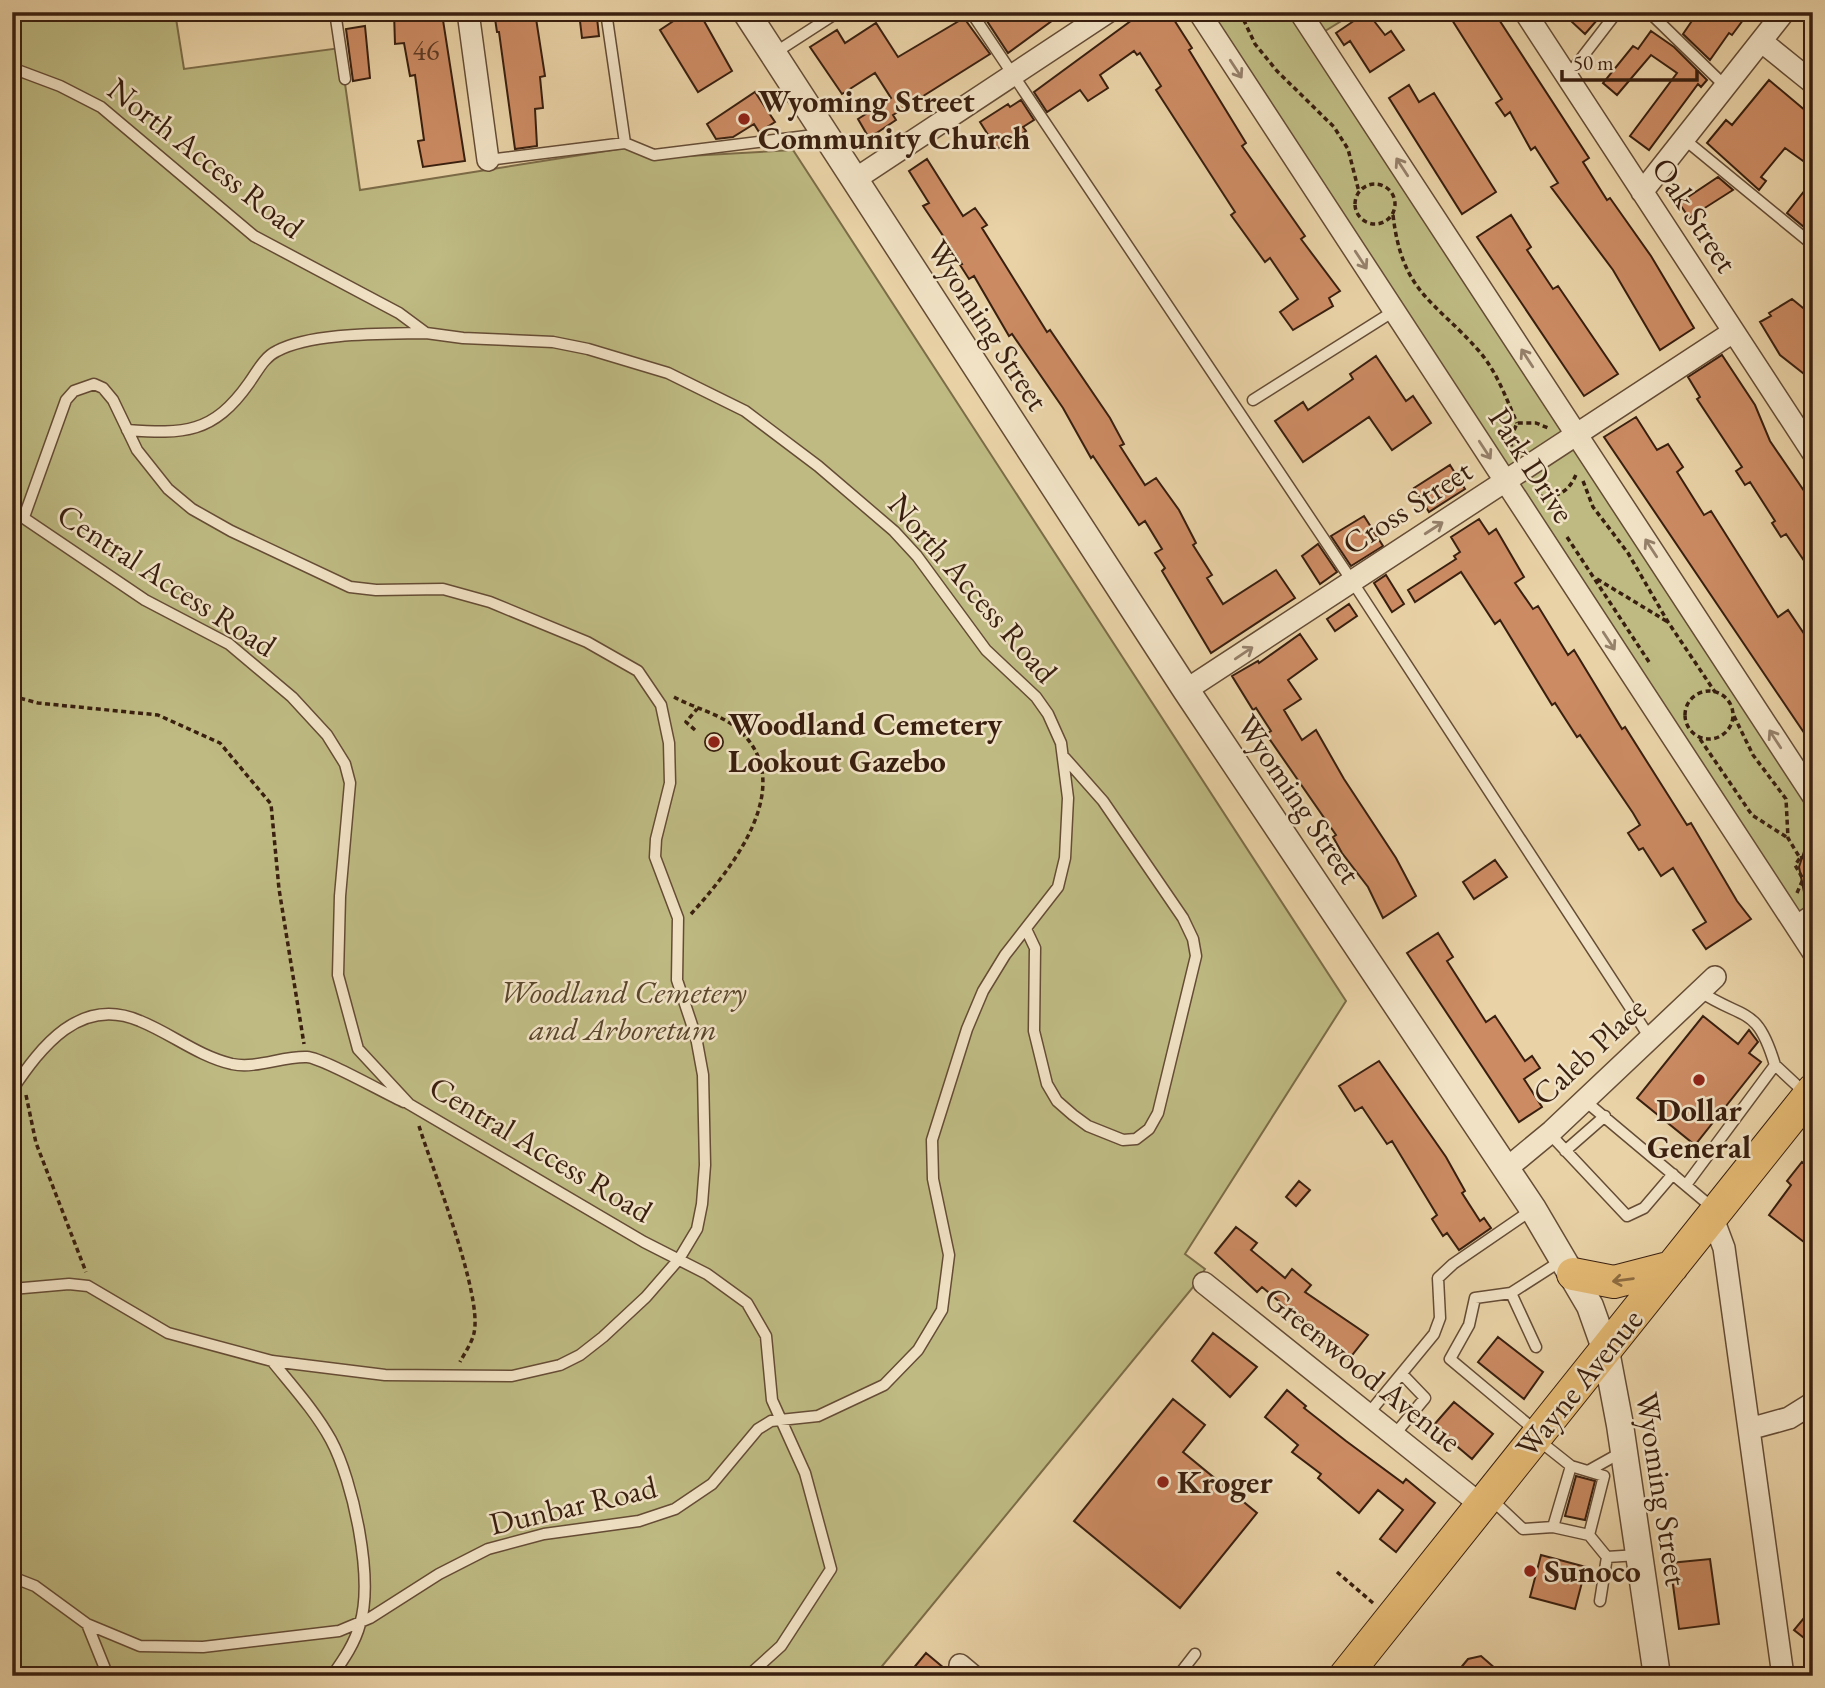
<svg xmlns="http://www.w3.org/2000/svg" width="1825" height="1688" font-family="'EB Garamond',serif">
<style>
.green{fill:#beba82;stroke:#7c6c48;stroke-width:2}
.building{fill:#cc8b63;stroke:#391f0f;stroke-width:2}
.lines{fill:none;stroke-linecap:round;stroke-linejoin:round}
.service-casing{stroke:#654c35;stroke-width:13}
.minor-casing{stroke:#654c35;stroke-width:24}
.tertiary-casing{stroke:#654c35;stroke-width:29}
.primary-casing{stroke:#391f0f;stroke-width:34}
.path{stroke:#391f0f;stroke-width:3.5;stroke-dasharray:5 3.5;stroke-linecap:butt}
.service{stroke:#f1e2c5;stroke-width:10}
.minor{stroke:#f1e2c5;stroke-width:21}
.tertiary{stroke:#f1e2c5;stroke-width:26}
.primary{stroke:#e4b973;stroke-width:32}
.oneway{stroke:#95806a}
.oneway2{stroke:#8e6c41}
.poi-dot{fill:#8f2418;stroke:#f1e2c5;stroke-width:2.5}
.labels{text-anchor:middle;stroke-width:5;stroke-linejoin:round;paint-order:stroke}
.number-label{font-size:28px;fill:#5e3a24}
.poi-label{font-size:32px;font-weight:bold;fill:#391f0f;stroke:#f1e2c5;text-anchor:start}
.street-label{font-size:32px;fill:#391f0f;stroke:#f1e2c5}
.park-label{font-size:32px;font-style:italic;fill:#5a462c;stroke:#f1e2c5}
</style>
<rect width="100%" height="100%" fill="#e9d2a6"/>
<filter id="stains"><feTurbulence type="fractalNoise" baseFrequency=".00286" numOctaves="4"/><feColorMatrix values="0 0 0 0 .2 0 0 0 0 .09 0 0 0 0 .02 0 0 0 .5 -.17"/></filter>
<radialGradient id="worn" r=".72"><stop offset=".6" stop-color="#630" stop-opacity="0"/><stop offset="1" stop-color="#630" stop-opacity=".3"/></radialGradient>
<!-- green -->
<path class="green" d="M12 12H175L184 69 340 48 360 190 625 148 653 158 793 150 1346 1001 1185 1254 1205 1269 1194 1286 874 1676H12Z
M1199 12H1356L1317 36 1813 796V952Z"/>
<!-- building -->
<path class="building" d="M394 12H433L435 21 443 20 465 161 423 167 418 141 424 140 415 75 410 76 404 43 395 44Z
M494 12H535L545 76 540 77 543 108 535 109 537 146 515 149 499 32H497Z
M687 12H699L732 71 698 92 660 30Z
M994 12H1064L1008 53 985 18Z
M1143 12H1169L1192 48 1189 50 1246 143 1242 146 1305 236 1301 239 1340 291 1329 298 1333 306 1293 330 1280 312 1298 299 1270 258 1265 262 1231 215 1235 212 1156 90 1161 86 1140 53 1137 55 1134 51 1100 75 1108 88 1088 101 1080 90 1047 112 1034 92Z
M1367 12 1385 35 1391 31 1404 50 1370 72 1350 41 1344 45 1336 33Z
M1447 12H1494L1589 158 1583 162 1607 200 1610 198 1651 256 1694 328 1660 350 1613 270 1551 187 1558 183 1535 147 1531 150 1510 112 1505 116 1496 103 1502 99Z
M1580 12H1604L1585 34 1572 22Z
M1698 12H1749L1732 35 1729 33 1710 60 1683 34Z
M597 18 599 36 582 38 580 21Z
M964 18 990 54 893 115 896 120 869 138 858 119 891 98 875 73 842 94 810 47 837 30 845 43 876 23 898 57Z
M365 26 370 78 353 81 346 29Z
M1651 31 1674 47 1707 80 1701 87 1698 84 1649 150 1630 136 1677 73 1651 55 1617 95 1603 83 1633 46 1638 49Z
M1769 80 1813 117V168L1785 148 1761 177 1766 181 1759 190 1707 143 1726 120 1732 125Z
M1409 85 1419 102 1434 93 1496 192 1462 214 1389 98Z
M755 92 775 122 759 132 754 124 733 137 716 139 707 124Z
M1021 100 1034 120 1023 127 1026 131 997 149 980 122 1008 104 1010 107Z
M927 159 963 216 975 208 987 225 982 228 1047 332 1050 330 1110 418 1124 444 1120 446 1145 485 1156 478 1179 510 1196 543 1193 545 1212 575 1207 578 1223 604 1276 570 1295 598 1211 653 1162 571 1165 568 1155 553 1162 549 1145 521 1139 525 1093 456 1091 458 1063 408 1012 334 1009 336 974 276 969 279 960 265 962 264 923 206 929 203 909 171Z
M1718 177 1733 190 1689 218 1679 203Z
M1813 180V217L1804 227 1787 213Z
M1511 215 1531 247 1527 250 1553 289 1558 286 1618 374 1584 396 1477 237Z
M1792 299 1813 316V381L1780 355 1760 322 1771 316 1769 313Z
M1722 355 1755 405 1770 441 1813 504V574L1786 534 1781 537 1772 523 1775 521 1750 482 1745 485 1736 471 1742 467 1697 399 1700 397 1688 377Z
M1376 356 1406 401 1413 396 1431 423 1392 450 1369 417 1303 462 1275 421 1303 402 1308 410 1353 379 1350 374Z
M1636 417 1657 450 1668 444 1683 467 1677 472 1704 515 1711 511 1778 617 1788 610 1813 647V746L1604 437Z
M1450 465 1465 489 1429 512 1414 488Z
M1364 516 1383 546 1351 566 1331 536Z
M1479 519 1489 534 1496 529 1524 577 1515 583 1533 609 1538 606 1568 655 1574 650 1622 729 1625 727 1687 825 1691 823 1737 901 1751 919 1706 949 1693 930 1706 922 1673 868 1661 876 1643 848 1639 850 1628 833 1640 825 1633 813 1580 735 1577 737 1555 703 1552 705 1500 620 1495 624 1461 572 1415 602 1408 590 1456 559 1454 556 1460 552 1451 537Z
M1318 544 1337 572 1320 584 1302 556Z
M1386 575 1404 604 1392 612 1374 583Z
M1349 604 1357 616 1335 631 1327 619Z
M1300 634 1317 659 1288 680 1301 699 1284 710 1302 740 1316 730 1344 779 1396 858 1416 896 1383 918 1368 887 1342 853 1333 837 1336 835 1266 734 1271 731 1256 708 1253 710 1232 676 1258 661 1259 663Z
M705 742a9 9 0 1 1 18 0a9 9 0 1 1-18 0Z
M1810 833 1813 834V901L1806 902 1799 867Z
M1495 860 1507 877 1474 899 1463 882Z
M1438 933 1453 957 1447 961 1486 1022 1495 1016 1525 1061 1532 1056 1540 1068 1524 1079 1542 1107 1519 1122 1407 953Z
M1703 1016 1738 1044 1749 1030 1758 1042 1749 1053 1761 1062 1695 1145 1637 1098Z
M1379 1061 1446 1157 1465 1191 1462 1193 1480 1221 1484 1218 1491 1228 1459 1250 1447 1233 1443 1236 1432 1219 1437 1215 1392 1141 1387 1144 1362 1107 1355 1111 1339 1086Z
M1802 1162 1813 1171V1249L1769 1215 1791 1185 1787 1181Z
M1299 1181 1310 1190 1296 1206 1286 1197Z
M1236 1227 1257 1243 1251 1250 1285 1278 1292 1269 1311 1285 1305 1292 1368 1335 1349 1359 1297 1321 1299 1318 1262 1287 1257 1292 1215 1253Z
M1213 1333 1257 1367 1230 1397 1192 1361Z
M1498 1337 1543 1372 1524 1399 1478 1362Z
M1287 1390 1306 1406 1304 1408 1346 1441 1403 1483 1406 1479 1435 1503 1396 1552 1380 1539 1403 1510 1378 1490 1359 1513 1318 1478 1321 1474 1292 1452 1298 1445 1265 1417Z
M1173 1399 1205 1425 1183 1452 1257 1513 1180 1608 1074 1521Z
M1454 1402 1493 1434 1472 1459 1433 1426Z
M1576 1476 1595 1481 1585 1520 1565 1516Z
M1541 1555 1586 1567 1575 1609 1530 1597Z
M1710 1559 1719 1624 1679 1629 1670 1563Z
M1813 1607V1645L1794 1630Z
M926 1653 951 1674 952 1676H907Z
M1481 1656 1504 1676H1454L1468 1659Z"/>
<g class="lines">
<defs>
<path id="service" d="M335 12 345 79
M971 12 1352 581 1650 1038
M1649 12 1725 86
M773 54 838 12
M12 68 60 86 101 107 254 236 399 313 426 333 463 338 553 342 588 349 668 373 745 411 818 466 894 531 917 556 986 650 1036 697 1048 714 1061 743 1068 798 1065 858 1058 887 1005 955 983 991 967 1029 932 1140 933 1179 949 1255 942 1310 918 1350 884 1385 818 1416 771 1421 758 1429 712 1484 675 1509 639 1521 544 1534 488 1549 439 1574 370 1618 339 1631 203 1647 140 1646 87 1624 35 1586 12 1577
M1567 77 1617 12
M1684 139 1813 245
M625 143 654 155 822 134
M488 160 625 143 606 12
M1253 400 1394 311
M127 430C184 434 213 434 249 383 257 372 264 357 277 351 312 332 386 334 426 333
M12 510 145 600 229 644 292 697 327 735 345 764 350 783 340 896 338 975 358 1049 409 1104 644 1242 707 1274 747 1303 766 1336 772 1400 805 1473 831 1569 781 1646 748 1676
M1792 923 1813 909
M1026 929 1035 948 1034 1031 1047 1084 1057 1101 1073 1115 1088 1126 1123 1140 1136 1139 1149 1129 1158 1113 1196 956 1193 939 1183 918 1103 801 1065 758
M1699 991C1745 1021 1757 1005 1775 1065
M12 1090C41 1047 80 995 140 1021 172 1034 198 1056 232 1064 257 1069 282 1056 307 1057 323 1058 384 1093 404 1102
M1584 1100 1714 1209
M1549 1133 1627 1216 1644 1208 1673 1174
M1565 1151 1605 1116
M1686 1185 1775 1065 1805 1093
M12 1289 69 1284 88 1286 168 1333 272 1361 385 1375 512 1376 560 1365 580 1355 603 1337 646 1297 679 1259 697 1229 702 1204 705 1165 703 1075 696 1037 677 980 678 918 655 857 656 839 670 783 669 743 661 705 638 671 587 642 490 602 443 589 376 590 350 587 231 531 192 509 168 489 137 450 113 400 103 388 94 384 74 391 66 400 24 517
M1511 1293 1536 1347
M272 1361C293 1387 315 1411 331 1440 353 1481 374 1578 360 1624 355 1643 344 1659 332 1676
M1369 1413 1434 1334 1440 1318 1438 1278 1453 1264 1533 1209
M1536 1431 1450 1359 1469 1325 1475 1298 1511 1293 1564 1259
M1395 1434 1425 1398 1402 1374
M1537 1439 1571 1466 1604 1476 1589 1535
M1588 1471 1622 1452
M1490 1498 1523 1529 1553 1527 1589 1535 1607 1557 1638 1555
M1553 1527 1571 1466
M1600 1601 1607 1557
M87 1624 108 1676
M1178 1676 1195 1654"/>
<path id="minor" d="M468 12 488 160
M1199 12 1813 952
M1300 12 1813 796
M1525 12 1813 453
M1761 41 1813 83
M854 180 1108 12
M1642 192 1784 12
M1186 690 1733 332
M1506 1169 1552 1131 1715 977
M1705 1224H1715L1724 1248 1783 1676
M1204 1283 1481 1505
M1749 1429 1789 1418 1813 1403
M960 1665 973 1676"/>
<path id="tertiary" d="M746 12 1186 690 1533 1209 1590 1306 1606 1351 1620 1425 1657 1676"/>
<path id="primary" d="M1573 1274 1614 1282 1672 1267
M1345 1676 1813 1090"/>
</defs>
<!-- service casing -->
<use href="#service" class="service-casing"/>
<!-- minor casing -->
<use href="#minor" class="minor-casing"/>
<!-- tertiary casing -->
<use href="#tertiary" class="tertiary-casing"/>
<!-- primary casing -->
<use href="#primary" class="primary-casing"/>
<!-- path -->
<path class="path" d="M1240 12 1255 44 1277 71 1334 127 1348 149 1359 192
M1355 204a20 20 0 1 1 40 0a20 20 0 1 1-40 0Z
M1393 215C1402 293 1434 300 1479 351 1497 372 1506 398 1517 423
M1512 455 1511 438 1517 423H1536L1548 428
M1583 481 1593 507 1628 553 1668 622 1715 692
M1538 496C1558 499 1570 491 1577 472
M1567 537 1651 665
M1597 579 1668 622
M1685 715a24 24 0 1 1 48 0a24 24 0 1 1-48 0Z
M12 696 38 703 158 715 220 743 271 804 279 889 304 1044
M674 697C696 709 722 714 740 731 799 786 730 871 691 914
M1734 716 1753 755 1786 799 1788 838 1800 858 1795 865 1803 879H1813
M695 730 686 722 697 709
M1700 739 1752 815 1788 838
M1800 858 1813 855
M1797 893 1803 879
M26 1095 36 1143 86 1272
M419 1126C432 1168 483 1295 474 1333 472 1343 464 1354 460 1362
M1337 1572 1373 1603"/>
<!-- service -->
<use href="#service" class="service"/>
<!-- minor -->
<use href="#minor" class="minor"/>
<!-- tertiary -->
<use href="#tertiary" class="tertiary"/>
<!-- primary -->
<use href="#primary" class="primary"/>
</g>
<!-- one-way arrows -->
<defs><path id="oneway-shaft" d="M-6 0H5M1.5-3L5.5 0L1.5 3" fill="none" stroke-width="1.6" stroke-linecap="round" stroke-linejoin="round" transform="scale(1.75)"/></defs>
<g class="oneway">
<use href="#oneway-shaft" transform="translate(1236 69) rotate(57)"/>
<use href="#oneway-shaft" transform="translate(1402 167) rotate(-123)"/>
<use href="#oneway-shaft" transform="translate(1361 260) rotate(57)"/>
<use href="#oneway-shaft" transform="translate(1527 358) rotate(-123)"/>
<use href="#oneway-shaft" transform="translate(1485 450) rotate(57)"/>
<use href="#oneway-shaft" transform="translate(1434 528) rotate(-33)"/>
<use href="#oneway-shaft" transform="translate(1651 548) rotate(-123)"/>
<use href="#oneway-shaft" transform="translate(1609 641) rotate(57)"/>
<use href="#oneway-shaft" transform="translate(1244 653) rotate(-34)"/>
<use href="#oneway-shaft" transform="translate(1775 739) rotate(-123)"/>
</g>
<use class="oneway2" href="#oneway-shaft" transform="translate(1623 1280) rotate(172)"/>
<!-- markers -->
<g class="poi-dot">
<circle cx="744" cy="119" r="7"/>
<circle cx="714" cy="742" r="7"/>
<circle cx="1699" cy="1080" r="7"/>
<circle cx="1163" cy="1482" r="7"/>
<circle cx="1530" cy="1571" r="7"/>
</g>
<g class="labels">
<!-- number labels -->
<g class="number-label">
<text x="426" y="60">46</text>
</g>
<!-- poi labels -->
<g class="poi-label">
<text x="758" y="112">Wyoming Street<tspan x="758" dy="37">Community Church</tspan></text>
<text x="728" y="735">Woodland Cemetery<tspan x="728" dy="37">Lookout Gazebo</tspan></text>
<text x="1699" y="1121" text-anchor="middle">Dollar<tspan x="1699" dy="37">General</tspan></text>
<text x="1177" y="1493">Kroger</text>
<text x="1544" y="1582">Sunoco</text>
</g>
<!-- street labels -->
<g class="street-label">
<text transform="translate(206 158) rotate(38)" y="11">North Access Road</text>
<text transform="translate(1695 215) rotate(57)" y="11">Oak Street</text>
<text transform="translate(988 325) rotate(57)" y="11">Wyoming Street</text>
<text transform="translate(1532 465) rotate(57)" y="11">Park Drive</text>
<text transform="translate(1407 507) rotate(-33)" y="11">Cross Street</text>
<text transform="translate(167 580) rotate(33)" y="11">Central Access Road</text>
<text transform="translate(973 588) rotate(49)" y="11">North Access Road</text>
<text transform="translate(1299 799) rotate(56)" y="11">Wyoming Street</text>
<text transform="translate(1589 1051) rotate(-43)" y="11">Caleb Place</text>
<text transform="translate(541 1149) rotate(31)" y="11">Central Access Road</text>
<text transform="translate(1363 1369) rotate(39)" y="11">Greenwood Avenue</text>
<text transform="translate(1579 1383) rotate(-51)" y="11">Wayne Avenue</text>
<text transform="translate(1662 1489) rotate(81)" y="11">Wyoming Street</text>
<text transform="translate(573 1505) rotate(-13)" y="11">Dunbar Road</text>
</g>
<!-- park labels -->
<g class="park-label">
<text x="623" y="1003">Woodland Cemetery<tspan x="623" dy="37">and Arboretum</tspan></text>
</g>
</g>
<!-- margin -->
<rect width="1825" height="1688" fill="none" stroke="#e9d2a6" stroke-width="42"/>
<rect x="14" y="14" width="1797" height="1660" fill="none" stroke="#391f0f" stroke-width="3.5"/>
<rect x="21" y="21" width="1783" height="1646" fill="none" stroke="#391f0f" stroke-width="2"/>
<!-- scale -->
<path d="M1562 70v10h135v-10" fill="none" stroke="#391f0f" stroke-width="3.5"/>
<text x="1573" y="70" font-size="21" fill="#391f0f" stroke="#f1e2c5" stroke-width="5" paint-order="stroke">50 m</text>
<rect width="100%" height="100%" filter="url(#stains)"/>
<rect width="100%" height="100%" fill="url(#worn)"/>
</svg>
